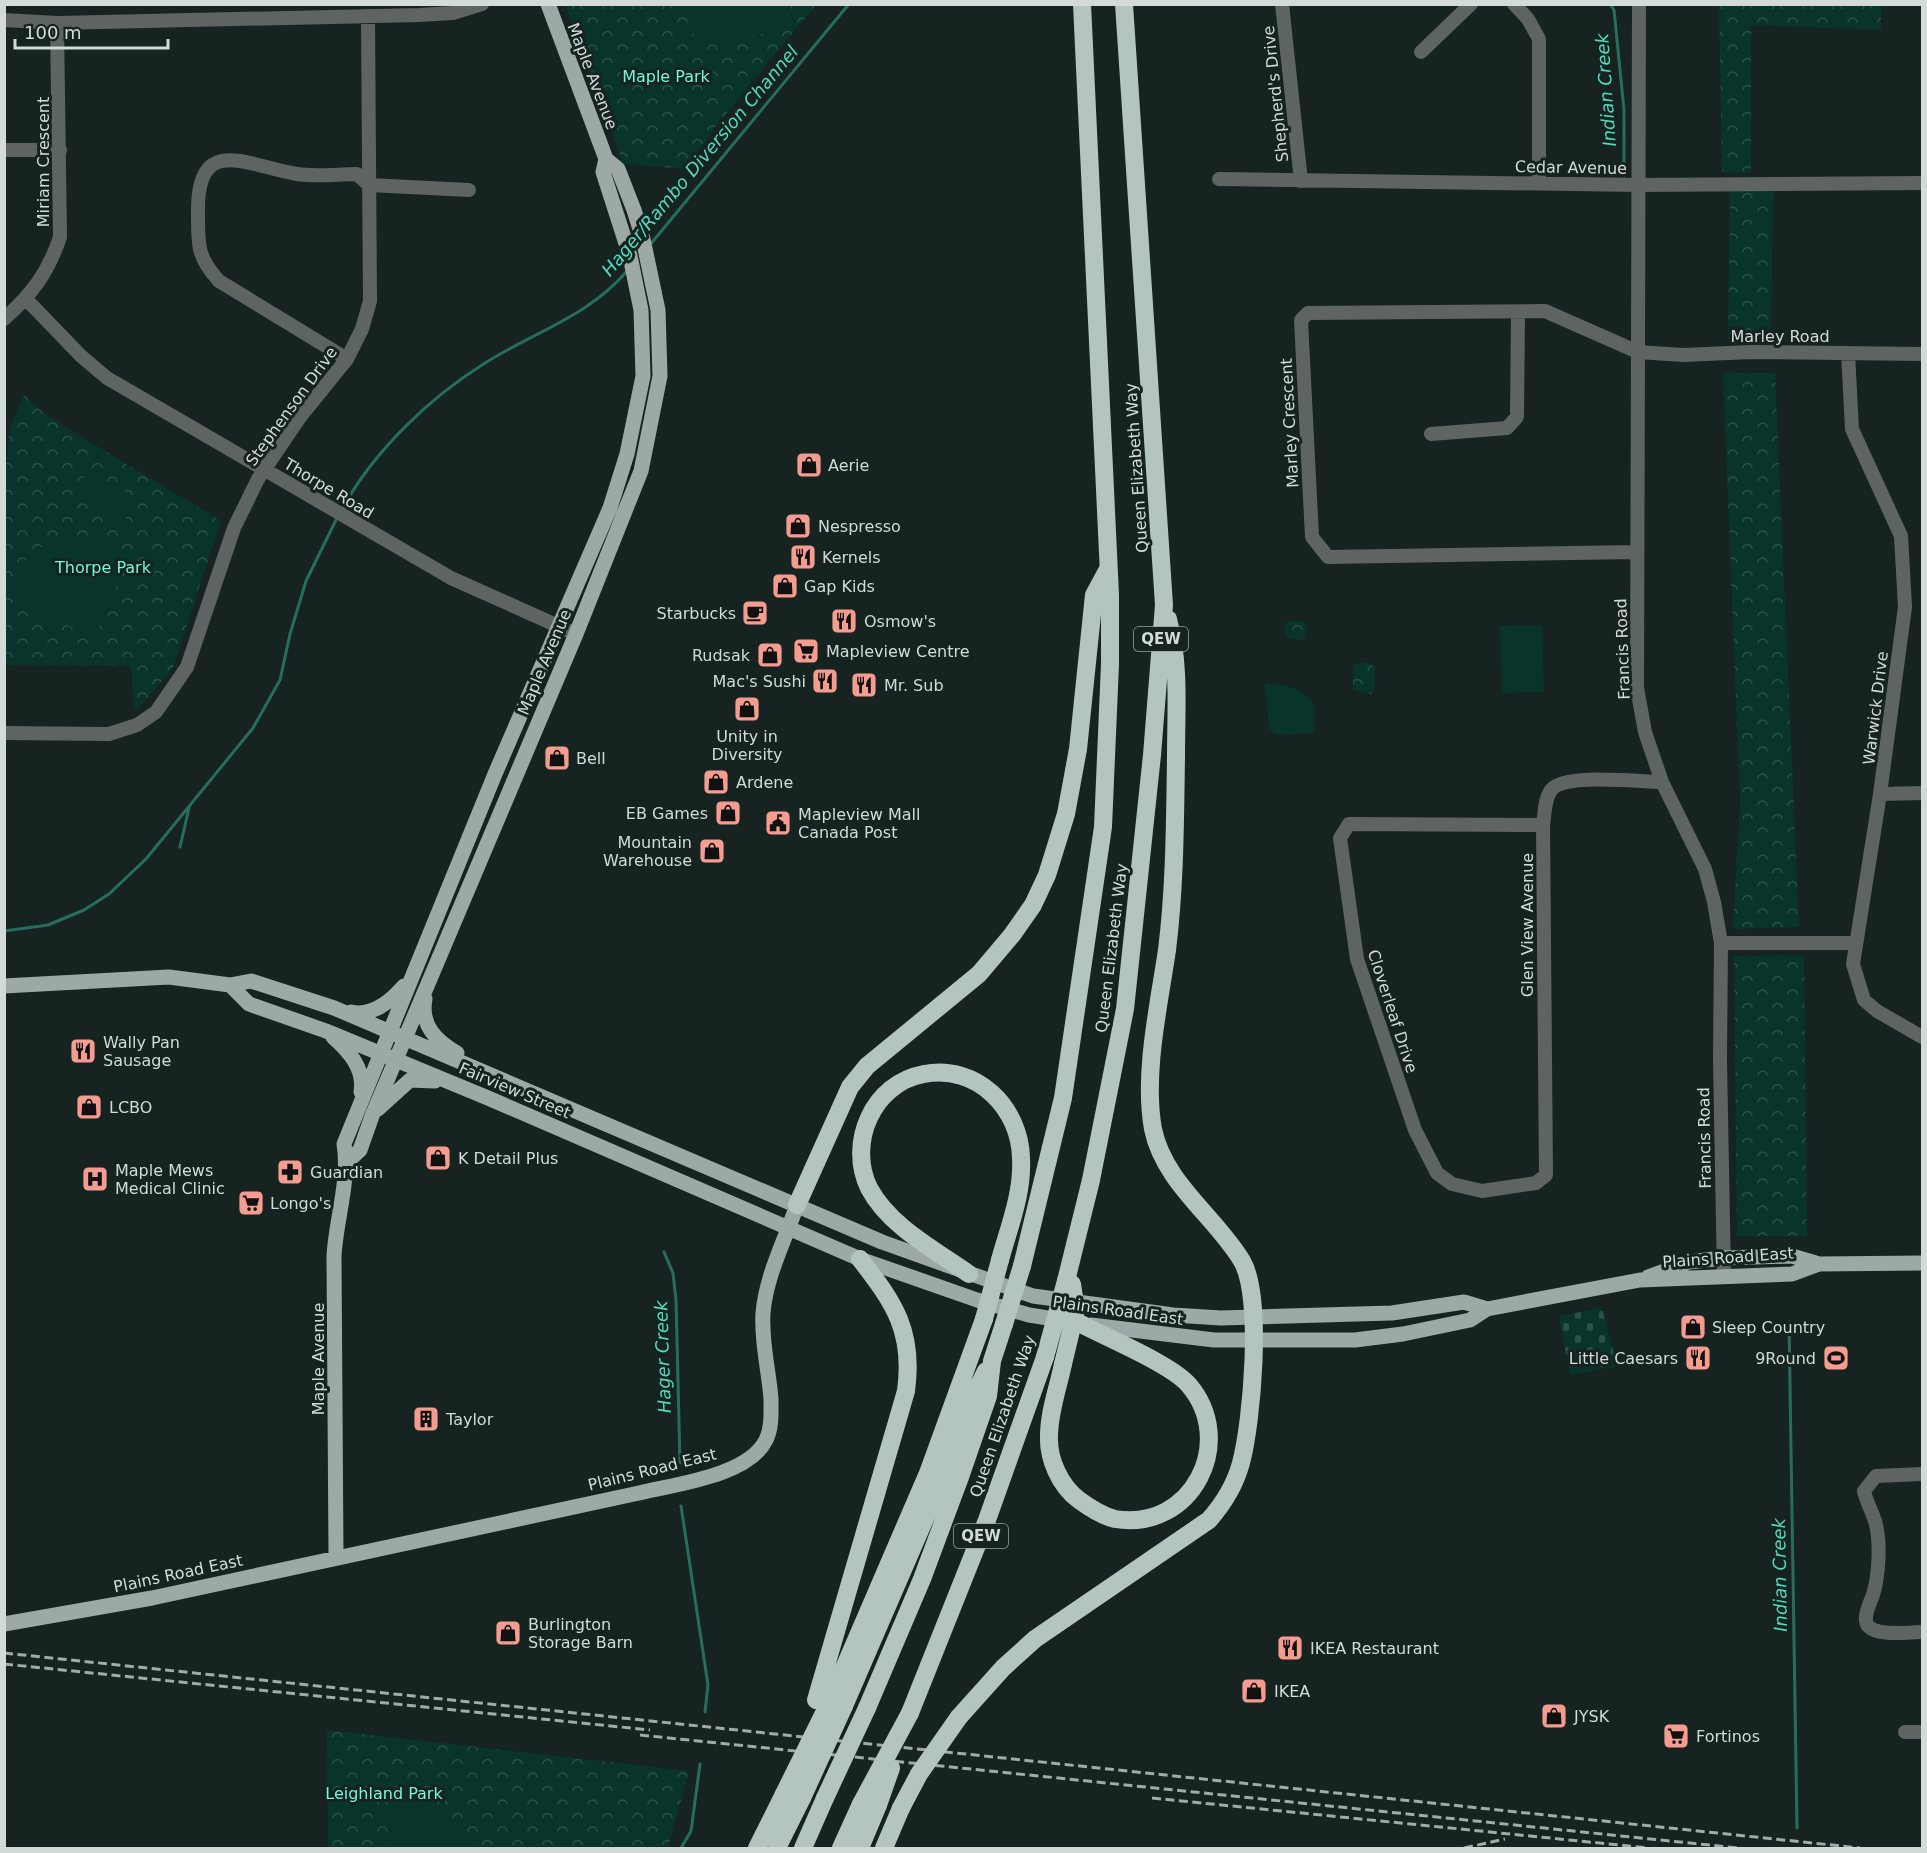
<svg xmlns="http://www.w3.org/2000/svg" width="1927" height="1853" font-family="'DejaVu Sans',sans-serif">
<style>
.forest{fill:url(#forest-crowns)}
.cemetery{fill:url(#cemetery-stones)}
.pitch{fill:#08342c}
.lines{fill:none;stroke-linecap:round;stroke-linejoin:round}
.stream{stroke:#276d5f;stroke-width:3}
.minor{stroke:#5e6462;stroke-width:14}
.major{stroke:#9ca9a6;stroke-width:15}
.highway{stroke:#b4c5c0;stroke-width:18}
.rail{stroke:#a1aba8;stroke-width:3;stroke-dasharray:9 4.5;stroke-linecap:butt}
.highway-bridge{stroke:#b4c5c0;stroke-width:18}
.labels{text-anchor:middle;stroke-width:6;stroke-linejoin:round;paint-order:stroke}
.shield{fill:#162320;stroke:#9aa4a1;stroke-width:1.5}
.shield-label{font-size:15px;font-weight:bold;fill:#d2dbd8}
.street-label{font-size:16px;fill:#d2dbd8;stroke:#162320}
.park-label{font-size:16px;fill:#75f7db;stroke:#162320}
.poi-label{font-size:16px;fill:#d2dbd8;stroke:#162320;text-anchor:start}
.water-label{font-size:18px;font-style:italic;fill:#54d9be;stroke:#162320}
</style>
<defs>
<pattern id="forest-crowns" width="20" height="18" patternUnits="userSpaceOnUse" patternTransform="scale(1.5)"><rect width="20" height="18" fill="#08342c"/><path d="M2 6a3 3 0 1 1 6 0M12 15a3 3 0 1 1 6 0" fill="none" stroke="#2b514a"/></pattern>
<pattern id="cemetery-stones" width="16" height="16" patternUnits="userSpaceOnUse" patternTransform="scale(1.5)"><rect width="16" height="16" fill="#08342c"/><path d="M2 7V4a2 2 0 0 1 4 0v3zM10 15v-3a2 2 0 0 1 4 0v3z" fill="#2b514a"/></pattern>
</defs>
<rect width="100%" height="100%" fill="#162320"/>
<!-- forest -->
<path class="forest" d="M565 5H816L716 126 687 169 623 164Z
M1719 5H1881V30L1751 25V173H1722Z
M1730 189 1773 190 1771 339H1728Z
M1723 373H1775L1799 927 1733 929 1740 801Z
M24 395 40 410 65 427 221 521 173 668 137 710 134 706 131 666 5 665V478L10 427Z
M1287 621 1305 622 1307 629 1304 640 1288 639 1284 630Z
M1358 663H1369L1375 668V689L1371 694 1353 690V666Z
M1804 955 1807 1236H1737L1734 956Z
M327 1730 689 1771 668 1848H328Z"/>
<!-- cemetery -->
<path class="cemetery" d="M1602 1308 1617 1366 1570 1375 1559 1316Z"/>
<!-- pitch -->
<path class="pitch" d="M688 5V4L788 5 778 32 701 42 694 36Z
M88 471 137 498 123 523 74 496Z
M65 535 92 537 128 557 97 632 90 636 6 595C21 559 30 551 65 535Z
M1542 625 1544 692 1502 693 1500 626Z
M1265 684C1287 684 1298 687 1314 703V733L1277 735 1269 729Z
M392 1787 428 1797 464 1827 479 1848H386Z"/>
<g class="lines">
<!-- stream -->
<path class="stream" d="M1610 4 1614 10 1624 110V176
M649 246 849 4
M342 509C374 451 429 398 485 363 534 332 589 316 627 271
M180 847 189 808
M4 931 48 925 84 910 109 894 146 859 253 728 280 680 290 634 306 581 337 518
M664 1252 673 1273 676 1300 680 1463
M1789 1322 1797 1828
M681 1506 708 1685 705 1712
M681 1848 691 1831 700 1764"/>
<!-- minor -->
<path class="minor" d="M1282 4 1301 181
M1514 4 1528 19 1539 39V182
M1639 4 1637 688 1645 732 1662 782 1705 869 1714 902 1721 943 1720 1060 1724 1277
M4 20 57 23 419 15 453 13 482 4
M1421 52 1471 4
M4 150H60
M1219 179 1639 185 1922 183
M26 299 81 356 107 378 451 578 576 634
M4 319C32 294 48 273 60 237L57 23
M1848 353 1852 429 1901 536 1905 607 1880 794 1853 964 1864 1000 1877 1011 1922 1037
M347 359 219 281C197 257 198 245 198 214 196 133 245 165 297 174 316 177 338 174 357 174L369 185 469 190
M1431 434 1507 428 1517 417 1518 313
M1637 552 1328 557 1312 537 1301 320 1308 313 1545 311 1638 352 1683 355 1752 352 1922 354
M4 733 109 734 137 725 156 712 187 667 234 528 258 479 300 417 347 359 362 329 370 301 368 16
M1880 794 1922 793
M1543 825 1349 824 1340 838 1357 959 1415 1130 1437 1173 1452 1184 1482 1191 1536 1183 1546 1175 1543 825C1545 814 1544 798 1552 789 1566 773 1639 782 1662 782
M1721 943H1855
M1922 1474 1876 1476 1864 1491C1866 1501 1872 1511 1875 1521 1881 1541 1879 1575 1873 1595 1870 1603 1862 1618 1868 1626 1878 1637 1909 1632 1922 1632
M1905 1732H1922"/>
<!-- major -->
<path class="major" d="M230 985 249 1004 326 1031 488 1098 860 1259 977 1300 1029 1315 1067 1321
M4 986 169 977 230 985 251 981 334 1008 882 1242 1033 1296 1173 1315 1221 1318 1392 1313 1464 1302 1487 1309
M425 999C420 1025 436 1041 457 1053
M351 1012C373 1017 391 1001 404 986
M333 1037C349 1051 365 1069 361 1092
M378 1109 410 1080 435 1081
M347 1162 360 1150 372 1116 576 634 641 471 660 376 658 310 643 239 634 210 618 169 606 159
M1648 1277 1689 1262 1722 1258 1792 1256 1819 1264 1922 1263
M1091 1325 1214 1340H1355L1403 1334 1470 1320 1487 1309 1640 1280 1792 1274 1819 1264
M336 1556 334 1256C336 1219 350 1180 344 1144L495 774 610 508 627 454 643 376 641 310 630 256 603 172 606 159 548 4
M4 1624 152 1598 639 1493C675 1484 748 1476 766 1440 772 1428 771 1413 771 1399 769 1371 761 1342 763 1313 766 1276 785 1240 797 1205"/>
<!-- highway -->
<path class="highway" d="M797 1205 850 1087 867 1066 979 974 1012 935 1033 905 1047 875 1066 814 1078 749 1094 595 1108 569
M1022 1266 1063 1098 1103 827 1110 664V595L1082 4
M969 1274C935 1250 889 1226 869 1188 847 1143 873 1083 924 1074 977 1064 1020 1108 1021 1158 1023 1193 1009 1227 1000 1260
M1066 1281 1091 1180 1125 1009 1152 755 1164 605 1124 4
M1063 1364C1058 1388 1049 1412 1049 1436 1048 1459 1060 1486 1079 1500 1090 1508 1102 1516 1115 1519 1192 1532 1238 1441 1188 1384 1170 1364 1108 1338 1081 1324
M816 1700 906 1391C914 1332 895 1304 860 1259
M829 1703 928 1473 984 1319
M844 1706 943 1477 974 1395 986 1371
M867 1708 922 1579 960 1477 988 1396 992 1361 1004 1324
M910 1713 987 1520 1045 1357
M959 1717 1003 1668 1035 1639 1209 1520C1224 1503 1235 1485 1241 1463 1252 1422 1263 1297 1242 1261 1215 1216 1164 1183 1153 1129 1143 1074 1159 1005 1167 950 1175 886 1175 820 1176 756 1176 710 1180 664 1168 619
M757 1848 784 1794
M777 1848 802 1798
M803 1848 825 1798
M841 1848 861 1804
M860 1848 878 1805
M884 1848 901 1808"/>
<!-- rail -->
<path class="rail" d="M4 1653 1860 1848
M4 1664 650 1730
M640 1735 1738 1848
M1152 1798 1649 1848
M1464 1848 1505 1839"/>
<!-- highway-bridge -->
<path class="highway-bridge" d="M984 1319 1000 1260
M1004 1324 1022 1266
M1045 1357 1066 1281
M1063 1364 1076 1310 1072 1284
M784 1794 829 1703
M802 1798 844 1706
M825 1798 867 1708
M861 1804 910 1713
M878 1805 891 1768
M901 1808 919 1774 959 1717"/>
</g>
<!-- icons -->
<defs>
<symbol id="shop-square" viewBox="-11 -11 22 22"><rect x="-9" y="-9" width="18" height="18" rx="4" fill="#f59c91" stroke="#162320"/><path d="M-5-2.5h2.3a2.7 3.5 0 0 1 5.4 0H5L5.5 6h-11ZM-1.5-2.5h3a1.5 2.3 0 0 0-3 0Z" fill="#111"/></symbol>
<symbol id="restaurant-square" viewBox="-11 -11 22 22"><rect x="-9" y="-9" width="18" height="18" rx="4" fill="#f59c91" stroke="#162320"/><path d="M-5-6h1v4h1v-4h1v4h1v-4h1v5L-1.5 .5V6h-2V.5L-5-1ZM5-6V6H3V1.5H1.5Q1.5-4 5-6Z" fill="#111"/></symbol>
<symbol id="cafe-square" viewBox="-11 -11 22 22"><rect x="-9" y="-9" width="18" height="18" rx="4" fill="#f59c91" stroke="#162320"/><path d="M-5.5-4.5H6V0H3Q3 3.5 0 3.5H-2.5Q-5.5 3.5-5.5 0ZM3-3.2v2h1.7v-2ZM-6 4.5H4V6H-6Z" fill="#111"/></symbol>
<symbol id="supermarket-square" viewBox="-11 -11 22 22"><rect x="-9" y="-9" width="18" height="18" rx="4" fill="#f59c91" stroke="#162320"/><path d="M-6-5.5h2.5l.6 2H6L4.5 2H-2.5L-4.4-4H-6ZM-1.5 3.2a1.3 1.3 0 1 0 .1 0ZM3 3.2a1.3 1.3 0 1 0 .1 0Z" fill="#111"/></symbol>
<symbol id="civic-square" viewBox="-11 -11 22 22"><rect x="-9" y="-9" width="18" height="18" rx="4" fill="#f59c91" stroke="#162320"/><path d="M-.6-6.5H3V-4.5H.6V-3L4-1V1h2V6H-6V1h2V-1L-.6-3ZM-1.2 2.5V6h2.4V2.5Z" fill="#111"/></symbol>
<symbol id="pharmacy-square" viewBox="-11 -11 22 22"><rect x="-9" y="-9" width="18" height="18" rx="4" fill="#f59c91" stroke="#162320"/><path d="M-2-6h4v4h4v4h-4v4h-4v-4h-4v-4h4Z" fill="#111"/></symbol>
<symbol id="hospital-square" viewBox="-11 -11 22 22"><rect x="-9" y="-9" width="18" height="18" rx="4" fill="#f59c91" stroke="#162320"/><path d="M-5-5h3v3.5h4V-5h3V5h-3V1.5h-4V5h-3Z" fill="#111"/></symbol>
<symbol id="stadium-square" viewBox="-11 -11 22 22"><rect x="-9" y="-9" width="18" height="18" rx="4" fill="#f59c91" stroke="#162320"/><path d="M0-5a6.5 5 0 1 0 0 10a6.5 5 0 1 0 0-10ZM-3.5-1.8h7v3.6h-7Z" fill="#111"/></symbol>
<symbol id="building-square" viewBox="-11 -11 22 22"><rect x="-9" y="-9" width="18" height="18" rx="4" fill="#f59c91" stroke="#162320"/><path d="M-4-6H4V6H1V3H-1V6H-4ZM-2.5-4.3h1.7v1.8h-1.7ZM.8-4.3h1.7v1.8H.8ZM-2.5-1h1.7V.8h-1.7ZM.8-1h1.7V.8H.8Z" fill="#111"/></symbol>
</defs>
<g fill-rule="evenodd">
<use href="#shop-square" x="794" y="450" width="30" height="30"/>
<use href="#shop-square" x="783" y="511" width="30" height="30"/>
<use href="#restaurant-square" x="788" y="542" width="30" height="30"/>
<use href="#shop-square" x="770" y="571" width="30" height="30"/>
<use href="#cafe-square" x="740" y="598" width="30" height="30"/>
<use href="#restaurant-square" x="829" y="606" width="30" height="30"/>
<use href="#supermarket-square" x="791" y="636" width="30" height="30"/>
<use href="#shop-square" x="755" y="640" width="30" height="30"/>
<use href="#restaurant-square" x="810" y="666" width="30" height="30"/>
<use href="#restaurant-square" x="849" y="670" width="30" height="30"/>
<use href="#shop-square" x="732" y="694" width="30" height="30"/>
<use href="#shop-square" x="542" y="743" width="30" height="30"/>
<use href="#shop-square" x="701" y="767" width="30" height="30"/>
<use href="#shop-square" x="713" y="798" width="30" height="30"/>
<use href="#civic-square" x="763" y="808" width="30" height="30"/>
<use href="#shop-square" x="697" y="836" width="30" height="30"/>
<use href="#restaurant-square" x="68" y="1036" width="30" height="30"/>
<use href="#shop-square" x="74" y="1092" width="30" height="30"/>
<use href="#shop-square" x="423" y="1143" width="30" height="30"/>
<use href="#pharmacy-square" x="275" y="1157" width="30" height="30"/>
<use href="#hospital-square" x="80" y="1164" width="30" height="30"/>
<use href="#supermarket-square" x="236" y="1188" width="30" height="30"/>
<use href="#shop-square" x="1678" y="1312" width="30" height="30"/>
<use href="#restaurant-square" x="1683" y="1343" width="30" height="30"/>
<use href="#stadium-square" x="1821" y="1343" width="30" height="30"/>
<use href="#building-square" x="411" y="1404" width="30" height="30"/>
<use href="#shop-square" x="493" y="1618" width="30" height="30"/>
<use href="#restaurant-square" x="1275" y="1633" width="30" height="30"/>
<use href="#shop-square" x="1239" y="1676" width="30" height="30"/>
<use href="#shop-square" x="1539" y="1701" width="30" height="30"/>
<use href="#supermarket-square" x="1661" y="1721" width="30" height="30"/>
</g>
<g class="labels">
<!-- shield labels -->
<g class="shield">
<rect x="1134" y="627" width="54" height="24" rx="4.5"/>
<rect x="954" y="1524" width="54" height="24" rx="4.5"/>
</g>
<g class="shield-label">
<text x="1161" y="644">QEW</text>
<text x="981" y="1541">QEW</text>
</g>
<!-- street labels -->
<g class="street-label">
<text transform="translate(593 76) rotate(69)" y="6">Maple Avenue</text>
<text transform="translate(1275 94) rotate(-96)" y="6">Shepherd's Drive</text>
<text transform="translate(43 162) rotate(-90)" y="6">Miriam Crescent</text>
<text transform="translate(1571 167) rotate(1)" y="6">Cedar Avenue</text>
<text x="1780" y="342">Marley Road</text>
<text transform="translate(291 406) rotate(-54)" y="6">Stephenson Drive</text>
<text transform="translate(1289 423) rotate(-93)" y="6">Marley Crescent</text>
<text transform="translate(1136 468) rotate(-94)" y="6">Queen Elizabeth Way</text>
<text transform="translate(329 488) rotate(31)" y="6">Thorpe Road</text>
<text transform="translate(1622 649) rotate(-92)" y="6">Francis Road</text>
<text transform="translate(544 662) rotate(-67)" y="6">Maple Avenue</text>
<text transform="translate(1875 708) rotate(-83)" y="6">Warwick Drive</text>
<text transform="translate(1527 925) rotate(-90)" y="6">Glen View Avenue</text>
<text transform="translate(1111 948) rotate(-83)" y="6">Queen Elizabeth Way</text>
<text transform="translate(1393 1011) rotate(72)" y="6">Cloverleaf Drive</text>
<text transform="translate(515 1090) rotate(23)" y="6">Fairview Street</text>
<text transform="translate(1704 1138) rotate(-91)" y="6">Francis Road</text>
<text transform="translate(1728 1257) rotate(-4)" y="6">Plains Road East</text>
<text transform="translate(1118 1310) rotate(8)" y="6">Plains Road East</text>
<text transform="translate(318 1359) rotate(-90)" y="6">Maple Avenue</text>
<text transform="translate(1002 1416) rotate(-71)" y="6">Queen Elizabeth Way</text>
<text transform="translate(652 1469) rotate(-14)" y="6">Plains Road East</text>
<text transform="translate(178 1573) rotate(-12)" y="6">Plains Road East</text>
</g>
<!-- park labels -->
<g class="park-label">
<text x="666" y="82">Maple Park</text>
<text x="103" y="573">Thorpe Park</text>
<text x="384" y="1799">Leighland Park</text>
</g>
<!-- poi labels -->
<g class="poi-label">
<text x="828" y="471">Aerie</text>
<text x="818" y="532">Nespresso</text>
<text x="822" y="563">Kernels</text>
<text x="804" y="592">Gap Kids</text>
<text x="736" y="619" text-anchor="end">Starbucks</text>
<text x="864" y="627">Osmow's</text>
<text x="826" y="657">Mapleview Centre</text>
<text x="750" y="661" text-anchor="end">Rudsak</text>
<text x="806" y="687" text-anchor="end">Mac's Sushi</text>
<text x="884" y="691">Mr. Sub</text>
<text x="747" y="742" text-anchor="middle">Unity in<tspan x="747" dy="18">Diversity</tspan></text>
<text x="576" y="764">Bell</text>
<text x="736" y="788">Ardene</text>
<text x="708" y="819" text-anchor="end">EB Games</text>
<text x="798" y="820">Mapleview Mall<tspan x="798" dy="18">Canada Post</tspan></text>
<text x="692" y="848" text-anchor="end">Mountain<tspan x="692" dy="18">Warehouse</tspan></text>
<text x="103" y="1048">Wally Pan<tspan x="103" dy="18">Sausage</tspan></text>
<text x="109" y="1113">LCBO</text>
<text x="458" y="1164">K Detail Plus</text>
<text x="115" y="1176">Maple Mews<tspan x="115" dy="18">Medical Clinic</tspan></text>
<text x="310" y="1178">Guardian</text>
<text x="270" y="1209">Longo's</text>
<text x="1712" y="1333">Sleep Country</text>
<text x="1678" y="1364" text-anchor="end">Little Caesars</text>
<text x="1816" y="1364" text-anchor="end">9Round</text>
<text x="446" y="1425">Taylor</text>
<text x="528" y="1630">Burlington<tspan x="528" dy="18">Storage Barn</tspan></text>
<text x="1310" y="1654">IKEA Restaurant</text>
<text x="1274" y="1697">IKEA</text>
<text x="1574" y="1722">JYSK</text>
<text x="1696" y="1742">Fortinos</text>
</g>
<!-- water labels -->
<g class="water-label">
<text transform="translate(1606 90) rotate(-94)" y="6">Indian Creek</text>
<text transform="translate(700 161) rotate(-50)" y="6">Hager/Rambo Diversion Channel</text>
<text transform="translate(663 1357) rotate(-92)" y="6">Hager Creek</text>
<text transform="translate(1780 1575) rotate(-91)" y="6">Indian Creek</text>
</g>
</g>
<!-- border -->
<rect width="1927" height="1853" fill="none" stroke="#d2dbd8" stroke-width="12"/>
<!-- scale -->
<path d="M15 39v9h153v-9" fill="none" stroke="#d2dbd8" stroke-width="3"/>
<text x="24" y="39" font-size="18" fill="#d2dbd8" stroke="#162320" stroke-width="4.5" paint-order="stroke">100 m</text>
</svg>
